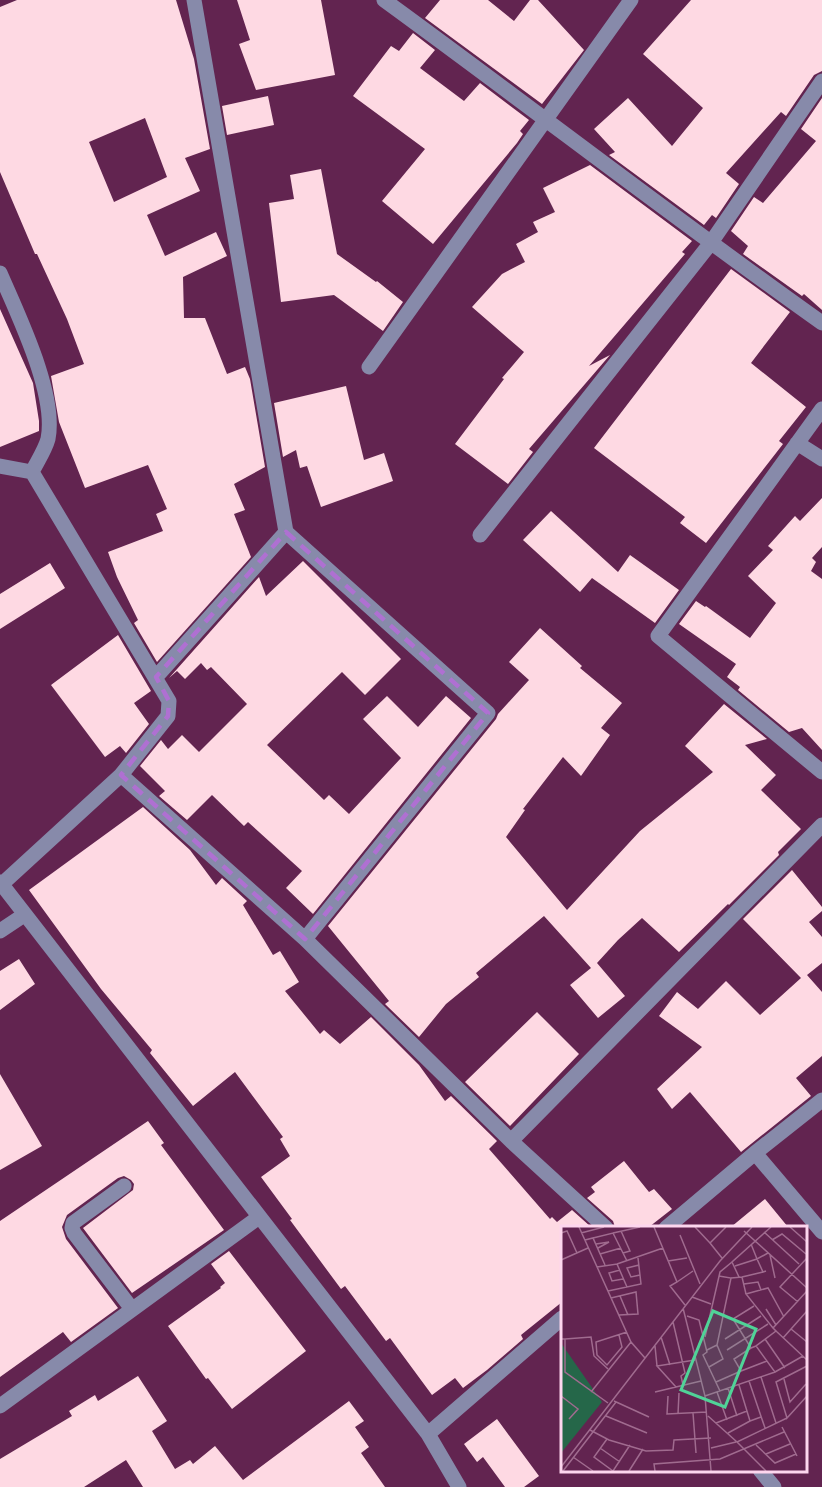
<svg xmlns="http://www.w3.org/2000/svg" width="822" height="1487" font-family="Signika,sans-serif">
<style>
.building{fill:#fed9e3;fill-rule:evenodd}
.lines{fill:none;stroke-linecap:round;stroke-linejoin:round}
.minor{stroke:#878aaa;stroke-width:15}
.marked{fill:none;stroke:#af70d2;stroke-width:4.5;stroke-dasharray:12 8;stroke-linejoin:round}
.inset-road{fill:none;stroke:#a06b8f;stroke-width:1.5}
.view{fill:#50d398;fill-opacity:0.15;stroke:#50d398;stroke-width:3}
.inset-edge{fill:none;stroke:#fdd6ee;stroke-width:3}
</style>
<rect width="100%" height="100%" fill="#622450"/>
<!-- building -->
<path class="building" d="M17 0H176L194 59 210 149 185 158 200 191 147 215 165 256 216 232 227 256 183 277 184 318H205L227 374 245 367 250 379 265 467 234 484 245 510 234 514 251 557 157 662 134 623 138 620 117 577 108 552 163 531 156 514 167 509 148 465 85 488 59 422 51 376 84 364 67 319 37 254H35L0 172V7ZM145 118 167 177 114 202 89 142Z
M237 0H321L335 75 256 90 239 44 250 40Z
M440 0H488L514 21 530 0H538L584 50 542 104 425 18Z
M691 0H822V71L814 75 786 116 781 112 726 173 739 184 716 218 712 215 704 225 609 155 615 152 594 129 628 98 672 146 703 108 643 54Z
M413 33 435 50 420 68 464 101 480 83 529 120 520 131 523 134 517 143 433 244 382 201 425 149 353 96 391 46 399 51Z
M268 96 274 125 227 135 222 106Z
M822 98V310L804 294 802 296 743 254 748 246 731 231 754 197 763 203 816 141 801 129Z
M590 165 692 241 682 252 685 254 589 366 610 355 529 449 533 452 508 484 455 444 504 379 502 378 524 352 472 307 502 274 525 262 516 244 538 232 533 222 555 212 543 188Z
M321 169 337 254 376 282 377 281 403 302 383 331 334 295 281 302 269 203 294 199 290 175Z
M731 269 790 312 751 363 806 407 779 441 783 444 706 543 680 523 685 517 594 448Z
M0 309 33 383 39 421V431L0 447Z
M346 386 364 460 384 453 393 481 321 507 307 466 300 468 296 450 283 457 274 403Z
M822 498V547L812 558 816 562 811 571 822 579V750L802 728 789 732 738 690 740 687 727 677 736 664 679 624 696 601 705 607 706 606 750 638 776 603 748 576 773 550 768 546 795 516 800 521Z
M551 511 618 572 630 555 679 590 655 623 592 578 580 592 523 540Z
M303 561 401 659 365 695 342 672 267 745 324 800 329 795 349 814 401 758 363 719 387 696 418 727 446 696 471 718 313 914 286 888 302 871 248 822 244 826 212 795 187 820 159 796 165 791 140 766 161 740 168 749 182 735 199 752 247 704 211 667 207 670 201 663 185 679 177 671 169 678 259 577 266 596Z
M50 563 65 588 0 629V594Z
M540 628 582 666 580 668 622 703 601 728 610 735 581 776 563 757 523 809 525 810 506 837 567 910 640 831 713 772 685 746 724 704 767 739 745 745 776 775 761 790 801 829 778 852 779 855 729 905 728 904 679 952 642 918 618 940 597 963 625 996 598 1018 570 985 591 968 544 916 476 973 479 977 446 1004 419 1037 385 1004 389 1001 328 926 496 719 498 714 529 680 509 662Z
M118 635 151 691 134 703 149 724 126 753 120 746 105 757 51 685Z
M143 807 190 850 216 885 222 878 247 901 243 905 273 955 280 951 299 982 285 991 320 1034 324 1030 340 1044 371 1017 419 1065 445 1101 451 1096 497 1141 489 1149 550 1219 552 1217 557 1222 572 1210 591 1227H561L562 1302 521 1335 523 1339 487 1370 463 1388 455 1378 432 1395 390 1338 386 1341 345 1286 341 1289 290 1220 292 1219 261 1177 290 1156 280 1139 283 1137 235 1072 193 1106 150 1053 152 1050 101 989 29 890Z
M792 870 822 907V911L809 922 822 937V963L807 975 822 992V1056L796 1078 811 1096 741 1152 690 1092 672 1109 657 1089 702 1047 659 1016 677 992 698 1009 726 981 760 1015 801 978 743 919Z
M19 959 35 984 0 1010V971Z
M537 1012 579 1054 510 1126 465 1082Z
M0 1074 42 1146 0 1170Z
M148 1121 164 1143 161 1145 224 1230 132 1293 83 1228 133 1190 134 1184 131 1180 124 1176 118 1178 67 1215 62 1227 66 1239 118 1308 71 1342 63 1332 0 1377V1221Z
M624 1161 649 1192 654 1189 672 1209 649 1227H615L613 1221 587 1198 595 1192 591 1187Z
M765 1199 788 1227H731Z
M229 1251 306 1351 232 1409 208 1378 206 1379 168 1326 221 1288 220 1287 225 1283 211 1264Z
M138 1376 167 1421 152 1431 175 1469 190 1460 193 1464 215 1446 243 1480 349 1401 364 1421 355 1427 369 1447 361 1453 385 1487H143L126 1460 84 1487H0V1459L72 1416 69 1411 95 1395 98 1401Z
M497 1419 539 1476 524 1487H505L483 1457 477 1462 464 1444Z"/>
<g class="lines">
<!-- minor -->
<path class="minor" d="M384 0C531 107 674 218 822 323
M0 273C18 315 57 394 48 439 45 450 37 462 32 472
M369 367 631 0
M822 409 658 636 822 772
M797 443 822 459
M0 466 32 472 169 701 168 716 121 775 305 939 511 1141 606 1228
M286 532 488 713 305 939
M480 535 710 244 822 81
M156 677 286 532 194 0
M0 882 428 1434 459 1487
M2 884 121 775
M0 931 24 915
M511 1141 822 825
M755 1153 822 1232
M124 1186 73 1223 72 1228 74 1233 132 1309
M666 1228 755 1153 822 1100
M0 1406 259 1217
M428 1434 562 1318
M760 1470 774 1487"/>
</g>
<!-- marked area -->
<path class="marked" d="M286 532 488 713 305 939 121 775 168 716 169 701 156 677Z"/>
<!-- overview -->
<g transform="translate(561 1226)">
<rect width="246" height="246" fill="#622450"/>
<path d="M0 117 41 176 0 227Z" fill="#256749"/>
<path class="inset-road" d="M18 1 70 116 84 132M93 1 116 56 109 60 124 79M134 1 149 17M229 1 246 16M60 5 69 25 62 27M183 5 246 62M203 6 238 38M0 7 6 5 16 27M20 7 43 1M52 7 79 1M119 9 139 58M32 12 52 7 66 35M24 14 32 12 44 39M211 14 221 8 245 28M35 18 48 16 37 22M190 18 196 33 207 27M39 28 60 22M209 29 214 52M161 32 149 17 165 1M0 34 27 22M107 35 126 32M56 38 102 22M78 39 66 42 70 51 79 49M174 40 196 33 202 46 205 45M36 41 56 38 66 61M59 44 48 47 51 55 62 53M178 51 171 36 210 1M181 51 202 46M170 52 181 51 185 68M116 56 132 45M183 58 197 56 200 64M47 65 80 58 77 32M59 70 67 89M131 71 150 78M50 72 75 66 77 88 58 89M237 76 219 61 246 32M193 80 172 93 190 122 195 120M122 82 144 170 150 245M205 83 215 99M126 90 138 94 146 126 142 129 159 165M112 96 124 147 120 150 122 159M212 102 185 68 207 62 223 91M230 103 246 116M215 105 246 134M58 109 61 121 46 139 36 129 35 116 66 106M100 111 109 139M144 111 159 46 171 36M222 112 246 85M0 113H4V146L47 177M4 113 30 111 33 130 47 143M164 113 200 90M204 113 224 142M94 120 96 140M190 122 173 133 180 145 206 135M146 124 156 119 170 52 158 50M166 124 207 98M246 140 215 156 226 192 246 170M148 141 162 133 156 119M214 146 242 130M200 151 215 197M223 153 229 176 245 158M188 155 204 202M155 156 180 145M178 159 189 195 200 191M115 161 96 140 134 134M167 162 176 190M30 166 70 116M94 166 140 155M156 166 166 194M0 170 17 183 8 193M107 170 106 188 146 186M144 170 214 146 195 120 215 105 212 102 246 65M53 175 88 191M132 187 135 227M117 188 118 167M45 190 86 207M147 190 176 216M155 197 186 185M221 201 236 230M29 204 48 214 85 225 112 224 113 214 150 212M167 207 189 195M46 213 33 231 52 245 69 219M195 219 214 237 235 228M39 222 59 236M150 222 175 216M205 228 229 218M12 231 32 245M0 241 159 35 191 1M2 245 55 176M68 245 82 223M94 245 93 238 159 233 223 206M205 245 176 216 226 192"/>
<path class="view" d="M152 85 195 103 164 181 120 164Z"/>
<rect width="246" height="246" class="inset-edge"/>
</g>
</svg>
